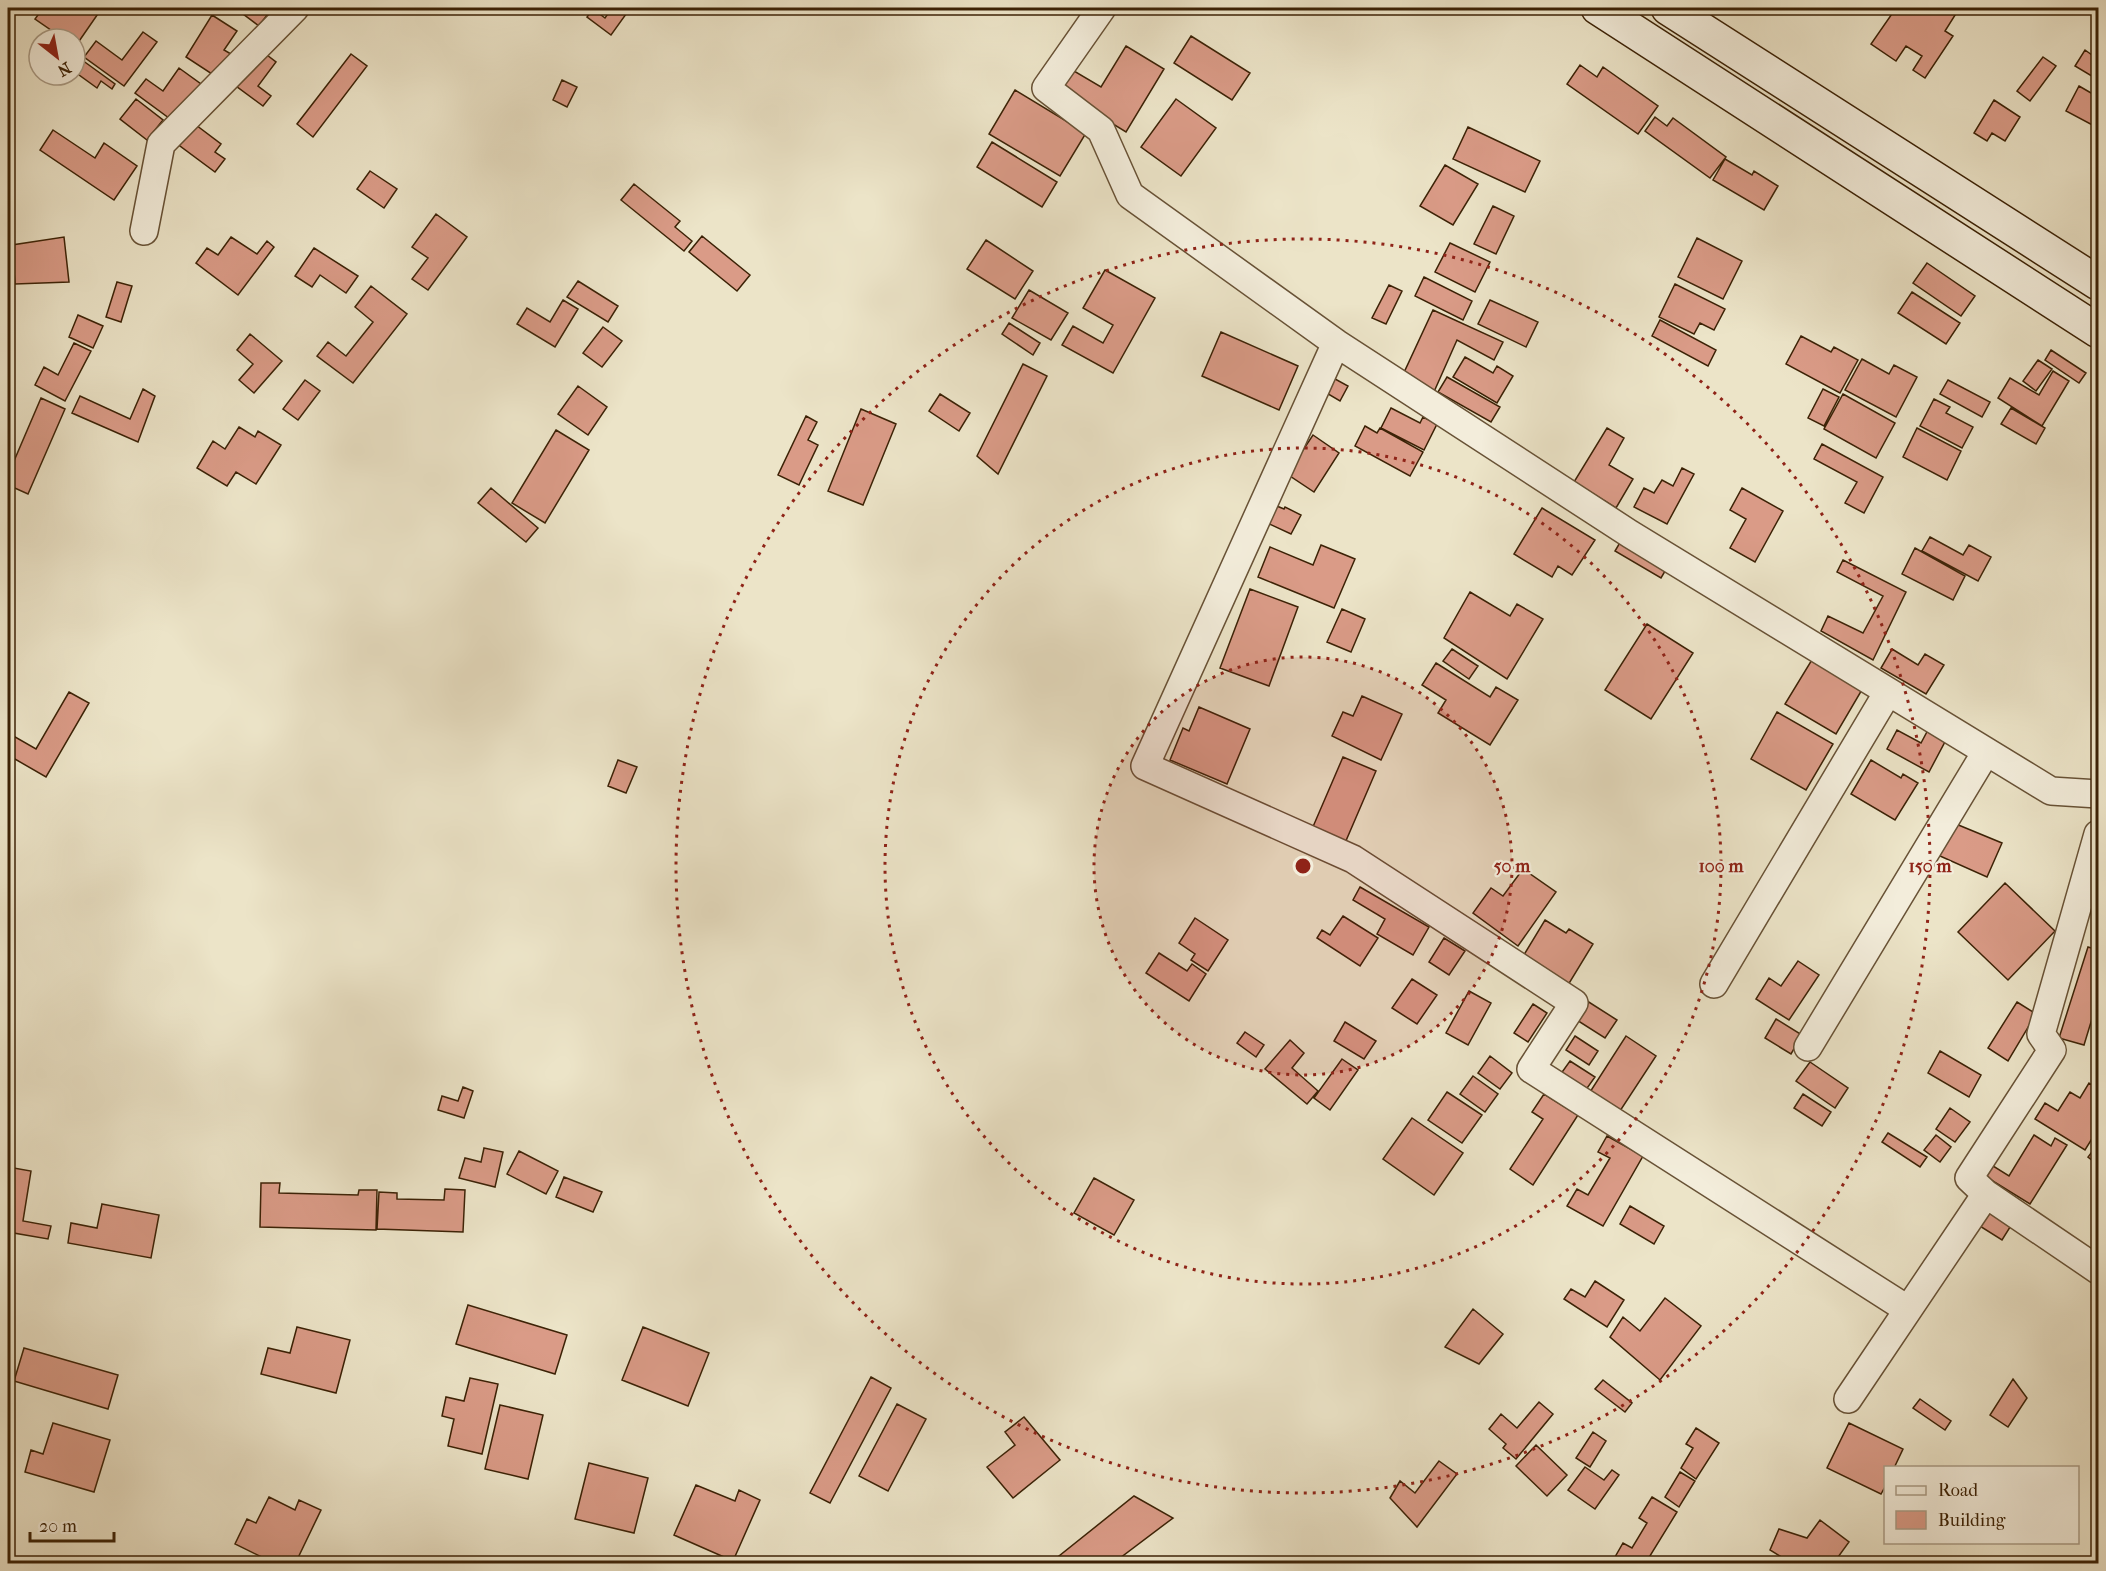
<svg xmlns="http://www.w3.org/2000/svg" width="2106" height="1571" font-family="'IM FELL French Canon',serif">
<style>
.building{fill:#da9b87;stroke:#3c2206;stroke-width:1.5}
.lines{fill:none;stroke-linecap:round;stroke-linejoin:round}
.street-casing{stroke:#685236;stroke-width:30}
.secondary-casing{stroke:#3c2206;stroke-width:36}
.street{stroke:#f3eddb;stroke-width:27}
.secondary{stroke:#f3eddb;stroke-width:33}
.ring{fill:none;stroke:#8f2418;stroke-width:3;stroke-dasharray:3 6}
.centre{fill:#8f2418;stroke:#f3eddb;stroke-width:3}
.ring-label{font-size:18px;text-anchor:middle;font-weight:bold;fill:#8f2418;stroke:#f3eddb;stroke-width:4.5;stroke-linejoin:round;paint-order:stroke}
</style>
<rect width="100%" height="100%" fill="#ece4c8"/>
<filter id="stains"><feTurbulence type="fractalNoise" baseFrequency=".00333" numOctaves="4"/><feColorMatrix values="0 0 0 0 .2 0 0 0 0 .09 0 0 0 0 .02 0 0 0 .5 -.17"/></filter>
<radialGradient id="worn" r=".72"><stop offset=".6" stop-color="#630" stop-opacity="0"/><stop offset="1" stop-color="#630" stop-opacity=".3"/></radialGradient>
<!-- building -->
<path class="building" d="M43 8H102L75 47V39H64L35 19Z
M235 8H266L270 11 259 26Z
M612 8H626L629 10 611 35 587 17 593 9 605 18Z
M1896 8H1908L1914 11 1916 8H1951L1957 12 1945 31 1953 36 1925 78 1913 70 1922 56 1906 46 1896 61 1871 44Z
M212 15 237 31 224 50 231 54 215 76 186 57Z
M143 32 157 42 124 86 84 57 96 41 122 60Z
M1191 36 1250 73 1232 100 1174 63Z
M2098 45V73L2095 78 2075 66 2085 50 2092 55Z
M1126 46 1164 69 1126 132 1056 89 1069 68 1101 87Z
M263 52 276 62 258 86 271 96 263 106 236 86Z
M351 54 367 66 313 137 297 124Z
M2043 57 2056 66 2030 101 2017 91Z
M82 60 115 84 112 89 101 81 97 88 75 72Z
M1580 65 1597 77 1603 67 1658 106 1638 134 1567 84Z
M179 68 201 84 173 121 135 93 146 79 163 91Z
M562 80 577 87 567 107 553 100Z
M2079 86 2098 97V128L2066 111Z
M1015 90 1086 133 1060 176 989 134Z
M136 99 163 120 147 140 120 119Z
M1176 99 1216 128 1181 176 1141 147Z
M1994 100 2020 117 2005 141 1992 133 1987 141 1974 133Z
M1655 117 1667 126 1673 118 1726 157 1710 178 1645 131Z
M188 119 221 144 215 152 225 159 215 172 172 140Z
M1468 127 1540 161 1525 192 1453 159Z
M53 130 95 158 104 143 137 166 114 200 40 150Z
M992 142 1057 182 1042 207 977 167Z
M1725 159 1752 175 1754 171 1778 186 1764 210 1713 180Z
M1445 165 1478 184 1453 225 1420 206Z
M370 171 397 189 384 208 357 189Z
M634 184 680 221 675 227 692 241 684 251 621 200Z
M1493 206 1514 216 1496 254 1474 244Z
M436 214 467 237 428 290 412 279 428 258 412 247Z
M702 236 750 275 737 291 689 252Z
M64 237 69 282 15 284 12 245Z
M231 237 257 254 267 241 274 247 238 295 196 263 207 248 218 255Z
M1697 238 1742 261 1723 299 1678 277Z
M986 240 1033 271 1015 299 967 269Z
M1450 243 1490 262 1475 292 1435 272Z
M314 248 358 276 346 293 320 275 312 287 295 276Z
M1927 263 1975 296 1961 316 1913 283Z
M1105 270 1155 298 1113 373 1062 345 1073 326 1103 343 1113 325 1083 308Z
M1424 277 1472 301 1463 320 1415 296Z
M578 281 618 306 608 322 567 297Z
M117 282 132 286 121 322 106 317Z
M1675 284 1725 309 1714 330 1700 323 1694 334 1659 317Z
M1389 285 1402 291 1386 324 1372 318Z
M371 286 407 314 353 383 317 356 328 342 346 356 373 322 355 307Z
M1029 290 1068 313 1051 340 1012 318Z
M1912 292 1960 323 1946 344 1898 313Z
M563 300 578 309 555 347 517 324 527 308 550 322Z
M1490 300 1538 322 1526 347 1478 324Z
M1433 310 1503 342 1494 360 1457 340 1433 394 1401 379Z
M78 315 103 326 93 348 69 337Z
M1660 320 1716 350 1708 366 1652 336Z
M1009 323 1040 343 1033 355 1002 334Z
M603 327 622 341 602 367 583 353Z
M1221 332 1298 366 1279 410 1202 376Z
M250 334 282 361 254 393 239 380 253 364 237 350Z
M1801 336 1831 352 1834 347 1858 360 1840 393 1786 364Z
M74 343 91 351 65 401 35 385 44 367 58 375Z
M2051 350 2086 373 2079 383 2045 360Z
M1465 357 1493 373 1497 366 1513 376 1497 403 1453 377Z
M1862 359 1889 374 1894 365 1917 377 1896 417 1845 390Z
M2038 360 2052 369 2036 391 2023 381Z
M1023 364 1047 376 998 474 977 456Z
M2053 371 2069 381 2042 426 1998 398 2010 378 2039 395Z
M1326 374 1348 386 1340 401 1318 388Z
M1447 377 1500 407 1491 422 1438 392Z
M305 380 320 391 298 420 283 409Z
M1948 380 1990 402 1982 417 1940 394Z
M578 386 607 407 588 435 558 414Z
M143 389 155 396 138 442 72 413 80 396 130 419Z
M1823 389 1839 397 1824 426 1808 418Z
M940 394 970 413 959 431 929 411Z
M1843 394 1895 423 1876 458 1824 429Z
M41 398 65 409 28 494 8 485V475Z
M1934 399 1950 407 1946 413 1973 427 1962 448 1920 426Z
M1391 408 1420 423 1423 417 1437 424 1424 450 1381 428Z
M2011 408 2045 428 2036 444 2001 424Z
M861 409 896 424 863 505 828 491Z
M806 416 817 422 808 440 818 445 799 485 778 475Z
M1365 426 1377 433 1380 428 1423 452 1410 476 1355 446Z
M239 427 255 437 258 431 281 445 256 484 236 472 227 486 197 468 213 441 225 449Z
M1607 428 1624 438 1609 465 1633 479 1616 508 1574 482Z
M1917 428 1961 451 1947 480 1903 457Z
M556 430 589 450 545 523 512 503Z
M1313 435 1339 453 1314 492 1287 474Z
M1822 444 1883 477 1864 513 1845 503 1857 482 1814 459Z
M1682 468 1694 474 1667 524 1634 507 1644 488 1654 493 1662 480 1673 486Z
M491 488 538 528 526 542 478 503Z
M1742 488 1783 511 1755 562 1730 548 1746 519 1730 510Z
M1272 504 1284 509 1285 507 1301 515 1291 534 1263 521Z
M1542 508 1595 540 1572 575 1558 566 1552 577 1514 554Z
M1625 534 1671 561 1661 578 1615 551Z
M1930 537 1963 555 1969 545 1991 557 1978 581 1922 551Z
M1321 545 1355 559 1334 608 1258 577 1270 547 1313 565Z
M1915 548 1965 576 1953 600 1902 574Z
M1843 560 1906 592 1873 660 1821 631 1828 616 1863 633 1883 596 1837 572Z
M1250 589 1298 607 1269 686 1220 668Z
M1470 592 1510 616 1517 604 1543 619 1507 679 1444 638Z
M1342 609 1365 619 1351 652 1327 642Z
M1647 624 1693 653 1651 719 1605 690Z
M1452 649 1478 666 1469 679 1443 661Z
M1892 649 1918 665 1925 654 1944 665 1926 694 1881 668Z
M1813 658 1863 688 1836 734 1785 704Z
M1436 663 1490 697 1496 687 1518 700 1490 745 1438 713 1446 700 1422 685Z
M69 692 89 703 46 777 8 755V737L10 734 36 749Z
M1362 696 1402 714 1381 760 1332 736 1343 712 1353 716Z
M1199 707 1250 729 1227 784 1170 760 1183 728 1189 731Z
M1777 712 1833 744 1806 790 1751 759Z
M1929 728 1947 738 1929 772 1887 749 1897 730 1921 743Z
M1343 757 1376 771 1345 843 1312 829Z
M618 760 637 767 626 793 608 786Z
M1871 760 1901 778 1903 774 1918 783 1895 820 1851 794Z
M1956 824 2002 843 1987 877 1931 852Z
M1523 869 1556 892 1518 946 1473 913 1491 888 1503 896Z
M2005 883 2055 931 2008 980 1958 932Z
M1360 887 1429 927 1413 955 1377 934 1385 919 1353 900Z
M1343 916 1378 938 1360 966 1317 938 1322 930 1330 935Z
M1195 918 1228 940 1208 971 1191 960 1195 954 1179 943Z
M1545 920 1566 933 1569 929 1593 944 1565 990 1519 963Z
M1444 938 1465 951 1449 975 1429 962Z
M2088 947 2098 950V999L2084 1045 2059 1038Z
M1159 953 1187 971 1192 964 1206 974 1189 1001 1146 973Z
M1798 961 1819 975 1789 1020 1756 999 1769 978 1781 986Z
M1412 979 1437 995 1417 1024 1392 1008Z
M1469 991 1491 1003 1468 1045 1446 1033Z
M1584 999 1617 1020 1605 1038 1572 1017Z
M2017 1002 2036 1014 2008 1061 1988 1048Z
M1533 1004 1547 1013 1528 1042 1514 1033Z
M1776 1019 1802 1035 1791 1054 1765 1038Z
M1345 1022 1376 1041 1364 1059 1334 1041Z
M1245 1032 1264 1045 1256 1057 1237 1043Z
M1575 1036 1598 1051 1589 1065 1566 1050Z
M1626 1036 1656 1056 1620 1111 1590 1092Z
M1290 1040 1304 1053 1292 1068 1318 1091 1307 1104 1265 1069Z
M1940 1051 1981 1075 1969 1097 1928 1073Z
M1490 1056 1512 1073 1500 1089 1478 1073Z
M1342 1059 1358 1070 1330 1110 1314 1098Z
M1570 1061 1595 1077 1585 1091 1560 1075Z
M1810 1062 1848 1088 1835 1108 1796 1081Z
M1473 1076 1498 1094 1485 1112 1460 1094Z
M2089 1083 2098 1089V1129L2085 1150 2035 1119 2045 1103 2058 1111 2070 1092 2080 1098Z
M463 1087 473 1091 464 1118 438 1110 442 1096 458 1101Z
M1447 1092 1482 1115 1462 1143 1428 1120Z
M1544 1094 1578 1115 1533 1185 1510 1169 1543 1119 1532 1112Z
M1803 1094 1831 1112 1822 1126 1794 1108Z
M1950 1108 1970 1122 1955 1142 1936 1129Z
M1412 1118 1463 1153 1434 1195 1383 1159Z
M1888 1133 1927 1157 1920 1167 1882 1142Z
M1936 1135 1951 1147 1940 1162 1924 1150Z
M2034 1135 2051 1146 2055 1138 2067 1145 2030 1204 1983 1175 1990 1164 2009 1176Z
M1607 1136 1643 1156 1603 1226 1567 1206 1577 1189 1588 1195 1610 1158 1598 1152Z
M2098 1144V1165L2088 1157Z
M484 1148 503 1152 495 1187 459 1178 465 1158 481 1162Z
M519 1151 558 1171 546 1194 507 1174Z
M8 1167 31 1171 23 1221 51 1226 48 1239 8 1232Z
M564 1177 602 1192 593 1212 556 1197Z
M1094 1178 1134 1200 1114 1235 1074 1213Z
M261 1183H280L279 1193 358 1195 359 1190H377L376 1230 260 1227Z
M445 1189 465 1190 463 1232 377 1229 379 1192 397 1193V1199L444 1200Z
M102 1204 159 1215 151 1258 68 1243 71 1223 97 1228Z
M1630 1206 1664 1226 1654 1244 1620 1224Z
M1985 1207 2012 1224 2002 1240 1975 1223Z
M1595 1281 1624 1300 1607 1327 1564 1299 1571 1289 1585 1297Z
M1665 1298 1701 1326 1660 1380 1610 1337 1623 1317 1640 1331Z
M468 1305 567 1335 555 1374 456 1344Z
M1473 1309 1503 1334 1479 1364 1445 1347Z
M297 1327 350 1340 336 1393 261 1374 268 1348 290 1353Z
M643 1327 709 1353 688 1406 622 1380Z
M24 1348 118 1375 108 1409 14 1381Z
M871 1377 891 1388 830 1503 810 1493Z
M470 1378 498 1384 482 1454 448 1446 454 1419 442 1416 446 1397 464 1401Z
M2013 1379 2027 1398 2008 1427 1990 1415Z
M1603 1380 1632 1403 1625 1412 1595 1389Z
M1920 1399 1951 1421 1945 1430 1913 1408Z
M1539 1402 1553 1414 1516 1459 1503 1448 1506 1444 1489 1429 1501 1414 1517 1428Z
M897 1404 926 1419 888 1491 859 1476Z
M500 1405 543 1415 528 1479 485 1469Z
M1024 1417 1060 1460 1013 1498 987 1467 1015 1445 1005 1432Z
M53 1423 110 1440 94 1492 25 1472 31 1450 43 1454Z
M1849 1423 1903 1449 1894 1468H1886V1485L1881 1494 1827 1468Z
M1696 1428 1719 1443 1696 1479 1681 1468 1693 1448 1686 1444Z
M1593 1432 1606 1441 1590 1467 1576 1458Z
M1536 1445 1567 1475 1547 1496 1516 1466Z
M1439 1461 1457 1474 1417 1527 1390 1498 1400 1481 1415 1493Z
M589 1463 648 1478 634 1533 575 1519Z
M1585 1467 1604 1480 1612 1470 1619 1475 1595 1509 1568 1490Z
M1680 1472 1695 1481 1679 1507 1665 1497Z
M696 1485 735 1501 739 1490 760 1500 733 1561 674 1535Z
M1134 1496 1173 1518 1112 1564H1049Z
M269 1497 295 1510 299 1500 321 1510 295 1564H276L235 1544 247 1519 256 1523Z
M1652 1497 1677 1512 1645 1564H1611L1623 1543 1632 1548 1647 1523 1639 1518Z
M1820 1520 1849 1542 1833 1564H1793L1770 1550 1779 1529 1807 1538Z"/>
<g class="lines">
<defs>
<path id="street" d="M1102 8 1046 88 1101 130 1130 195 1336 343 1630 534 2051 791 2098 794
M144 231 161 144 295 8
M1336 343 1145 766 1353 859 1574 1003 1531 1069 1907 1309
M2098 834 2041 1034 2052 1050 1969 1178 1986 1194 2098 1270
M1714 984 1888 692
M1808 1047 1986 752
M1848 1399 1986 1194"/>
<path id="secondary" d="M1598 8 2098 331
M1668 8 2098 283"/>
</defs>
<!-- street casing -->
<use href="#street" class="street-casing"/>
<!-- secondary casing -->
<use href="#secondary" class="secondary-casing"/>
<!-- street -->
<use href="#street" class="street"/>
<!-- secondary -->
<use href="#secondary" class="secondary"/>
</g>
<!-- distance rings -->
<circle cx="1303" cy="866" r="209" fill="#8f2418" fill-opacity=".12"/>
<g class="ring">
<circle cx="1303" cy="866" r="209"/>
<circle cx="1303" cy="866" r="418"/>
<circle cx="1303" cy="866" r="627"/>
</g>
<circle cx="1303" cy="866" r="9" class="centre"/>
<g class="ring-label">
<text x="1512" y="872">50 m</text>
<text x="1721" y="872">100 m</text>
<text x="1930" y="872">150 m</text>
</g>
<!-- margin -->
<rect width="2106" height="1571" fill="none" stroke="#ece4c8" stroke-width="30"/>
<rect x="9" y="9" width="2088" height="1553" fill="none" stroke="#3c2206" stroke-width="3"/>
<rect x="15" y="15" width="2076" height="1541" fill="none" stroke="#3c2206" stroke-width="1.5"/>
<!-- legend -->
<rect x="1884" y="1466" width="195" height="78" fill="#f3eddb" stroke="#aa9c86" stroke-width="1.5"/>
<rect x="1896" y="1486" width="30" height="9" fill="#f3eddb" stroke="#aa9c86" stroke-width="1.5"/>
<text x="1938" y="1496" font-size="18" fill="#3c2206">Road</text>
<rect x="1896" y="1511" width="30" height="18" fill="#da9b87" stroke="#aa9c86" stroke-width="1.5"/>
<text x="1938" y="1526" font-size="18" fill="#3c2206">Building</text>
<!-- north arrow -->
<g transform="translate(57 57) rotate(149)"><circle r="28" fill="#f3eddb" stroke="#aa9c86" stroke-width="1.5"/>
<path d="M0-4.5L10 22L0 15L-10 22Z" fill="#8f2418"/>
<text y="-9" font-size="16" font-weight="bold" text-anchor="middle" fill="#3c2206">N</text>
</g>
<!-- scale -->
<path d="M30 1532v9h84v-9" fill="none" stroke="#3c2206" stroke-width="3"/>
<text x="39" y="1532" font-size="18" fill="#3c2206" stroke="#f3eddb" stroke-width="4.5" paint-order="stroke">20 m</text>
<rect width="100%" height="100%" filter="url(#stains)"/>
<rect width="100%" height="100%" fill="url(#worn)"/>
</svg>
